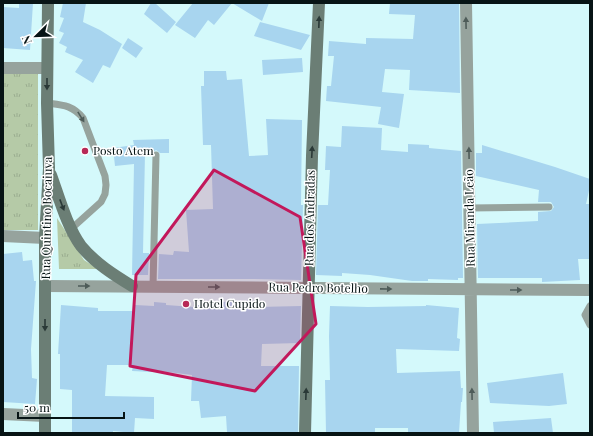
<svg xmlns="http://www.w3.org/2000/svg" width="593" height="436" font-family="'Playfair Display',serif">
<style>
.grass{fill:url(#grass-tufts)}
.building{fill:#a8d5ef}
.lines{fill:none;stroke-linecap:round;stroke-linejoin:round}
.lane{stroke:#96a39d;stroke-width:7}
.street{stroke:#96a39d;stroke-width:12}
.secondary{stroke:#6b7e75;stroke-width:12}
.oneway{fill:#2a3937}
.oneway2{fill:#4e5c59}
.marked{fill:#c2185b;fill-opacity:0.2;stroke:#c2185b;stroke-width:3;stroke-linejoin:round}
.poi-dot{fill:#b72856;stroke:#fff;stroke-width:1.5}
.labels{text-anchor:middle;stroke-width:3;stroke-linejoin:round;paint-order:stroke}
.poi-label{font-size:12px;fill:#071415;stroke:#fff;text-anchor:start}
.street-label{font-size:12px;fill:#071415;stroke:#fff}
</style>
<defs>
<pattern id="grass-tufts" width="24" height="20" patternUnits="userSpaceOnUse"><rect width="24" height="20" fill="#b5caa7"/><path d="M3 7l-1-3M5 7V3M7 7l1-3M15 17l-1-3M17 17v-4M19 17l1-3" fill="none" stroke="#9aad8f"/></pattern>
</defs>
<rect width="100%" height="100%" fill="#d4f9fb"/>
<!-- grass -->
<path class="grass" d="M3 69H38V230H3Z
M57 218 84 260 98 269H59Z"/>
<!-- building -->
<path class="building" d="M19 3H33L30 50 3 48V7L19 8Z
M63 3H86L83 22 100 30 122 44 110 68 103 65 93 83 75 72 83 60 65 52 67 47 59 43 64 33 59 31 64 18 60 17Z
M151 3H155L176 22 167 33 144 14Z
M193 3H269L262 21 232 3 214 25 208 20 195 38 175 25Z
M390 3H459L460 93 409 90 410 70 385 69 382 92 404 94 399 128 378 124 381 107 326 101 327 86H331L334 56H328L329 41 366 44V38L413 39 415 15 389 14Z
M260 22 310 35 301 50 254 36Z
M128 38 143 48 136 58 122 48Z
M302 58 303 72 263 75 262 60Z
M204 71H226L227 80 242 79 249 156 268 155 266 119 302 120 301 205H303L301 280 252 279H158L159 254 173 255 174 251 189 252 186 210 213 209 211 145H203L201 86H204Z
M342 126 382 128 381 150 408 152V144L429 145V148L461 151 463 278H458V280L428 279V281H412L370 275 342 273V276L316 275 318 205H328L330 170H325L326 146 341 147Z
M169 139V153H160L156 150 152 153H145L143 253H149L148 275H132L134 164 115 166 113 148 134 145 133 140Z
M482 145 555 167 590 179V186L586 204H590V259H578L580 280 542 282V278H478L477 224 538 221V212L551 211 554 207 551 202H538L539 190 476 176V153H482Z
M22 252 23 261 32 260 34 281H36L31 349 32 378 37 379 35 404 3 402V254Z
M154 302 166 303V305L194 307V305L218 306V302H258V307L301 306 300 343 262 344 261 366H299L298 433 227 432 226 416 201 418 199 401H191L192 375 152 370V372L132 371 133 365H107L105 396 154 397V419L135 418 134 433 113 431V433H72V390L60 389V354H58L61 305 98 308V311H135V305L154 306Z
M426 305 459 308 457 338 460 339 459 351 396 349 397 373 460 371 461 388H463L462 402H461L459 433H408V428H375V432L326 433 325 380H330L329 336 330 306 368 307 426 306Z
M563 373 567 404 549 406 490 403 487 383Z
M551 418 553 433H494L493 422Z"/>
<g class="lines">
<!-- lane -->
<path class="lane" d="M47 103C63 105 72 105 83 118L105 176 106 185 105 194 101 202 71 229
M470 208 549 207
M153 287 156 155
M590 306 585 315 590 325"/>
<!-- street -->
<path class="street" d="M466 3 473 433
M3 68H47
M3 236 45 238
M45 286 590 290
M3 414 45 416"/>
<!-- secondary -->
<path class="secondary" d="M51 175C59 197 67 227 81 246 95 263 114 275 132 286
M45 433V238L49 168 47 103 48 3
M305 433 312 156 319 3"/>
</g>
<!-- one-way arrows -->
<defs><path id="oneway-solid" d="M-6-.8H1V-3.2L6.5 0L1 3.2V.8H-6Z"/></defs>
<g class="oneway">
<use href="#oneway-solid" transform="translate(319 22) rotate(-88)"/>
<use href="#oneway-solid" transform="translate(47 84) rotate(90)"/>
<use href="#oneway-solid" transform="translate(312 152) rotate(-87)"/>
<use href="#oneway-solid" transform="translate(62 205) rotate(69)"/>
<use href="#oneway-solid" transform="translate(45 325) rotate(90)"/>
<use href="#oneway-solid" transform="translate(306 394) rotate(-88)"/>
</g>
<g class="oneway2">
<use href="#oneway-solid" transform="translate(466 23) rotate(-91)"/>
<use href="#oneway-solid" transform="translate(81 117) rotate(58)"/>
<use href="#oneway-solid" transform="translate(469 153) rotate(-91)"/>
<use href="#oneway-solid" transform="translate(84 286)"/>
<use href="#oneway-solid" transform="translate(214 287)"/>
<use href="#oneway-solid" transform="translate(386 289) rotate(1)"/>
<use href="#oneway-solid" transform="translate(516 290)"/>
<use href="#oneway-solid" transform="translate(472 394) rotate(-91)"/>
</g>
<!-- marked area -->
<path class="marked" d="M214 170 300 217 316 324 255 391 130 366 136 275Z"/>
<!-- markers -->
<g class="poi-dot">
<circle cx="85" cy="151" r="4"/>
<circle cx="186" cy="304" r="4"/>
</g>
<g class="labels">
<!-- poi labels -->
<g class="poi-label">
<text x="93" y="155">Posto Atem</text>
<text x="194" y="308">Hotel Cupido</text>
</g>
<!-- street labels -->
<g class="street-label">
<text transform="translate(47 218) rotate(-89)" y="4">Rua Quintino Bocaiuva</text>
<text transform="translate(310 218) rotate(-89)" y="4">Rua dos Andradas</text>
<text transform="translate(470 218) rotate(-91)" y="4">Rua Miranda Leão</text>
<text transform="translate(318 288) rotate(1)" y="4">Rua Pedro Botelho</text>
</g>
</g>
<!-- border -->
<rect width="593" height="436" fill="none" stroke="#071415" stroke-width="8"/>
<!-- north arrow -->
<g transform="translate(36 36) rotate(247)" stroke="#ffffff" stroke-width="3" paint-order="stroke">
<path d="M0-3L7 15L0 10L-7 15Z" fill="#071415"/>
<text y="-6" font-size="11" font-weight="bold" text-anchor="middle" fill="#071415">N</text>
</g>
<!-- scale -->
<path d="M18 412v6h106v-6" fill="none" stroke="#071415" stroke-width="2"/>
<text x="24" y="412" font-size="12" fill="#071415" stroke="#ffffff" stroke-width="3" paint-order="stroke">50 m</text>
</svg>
